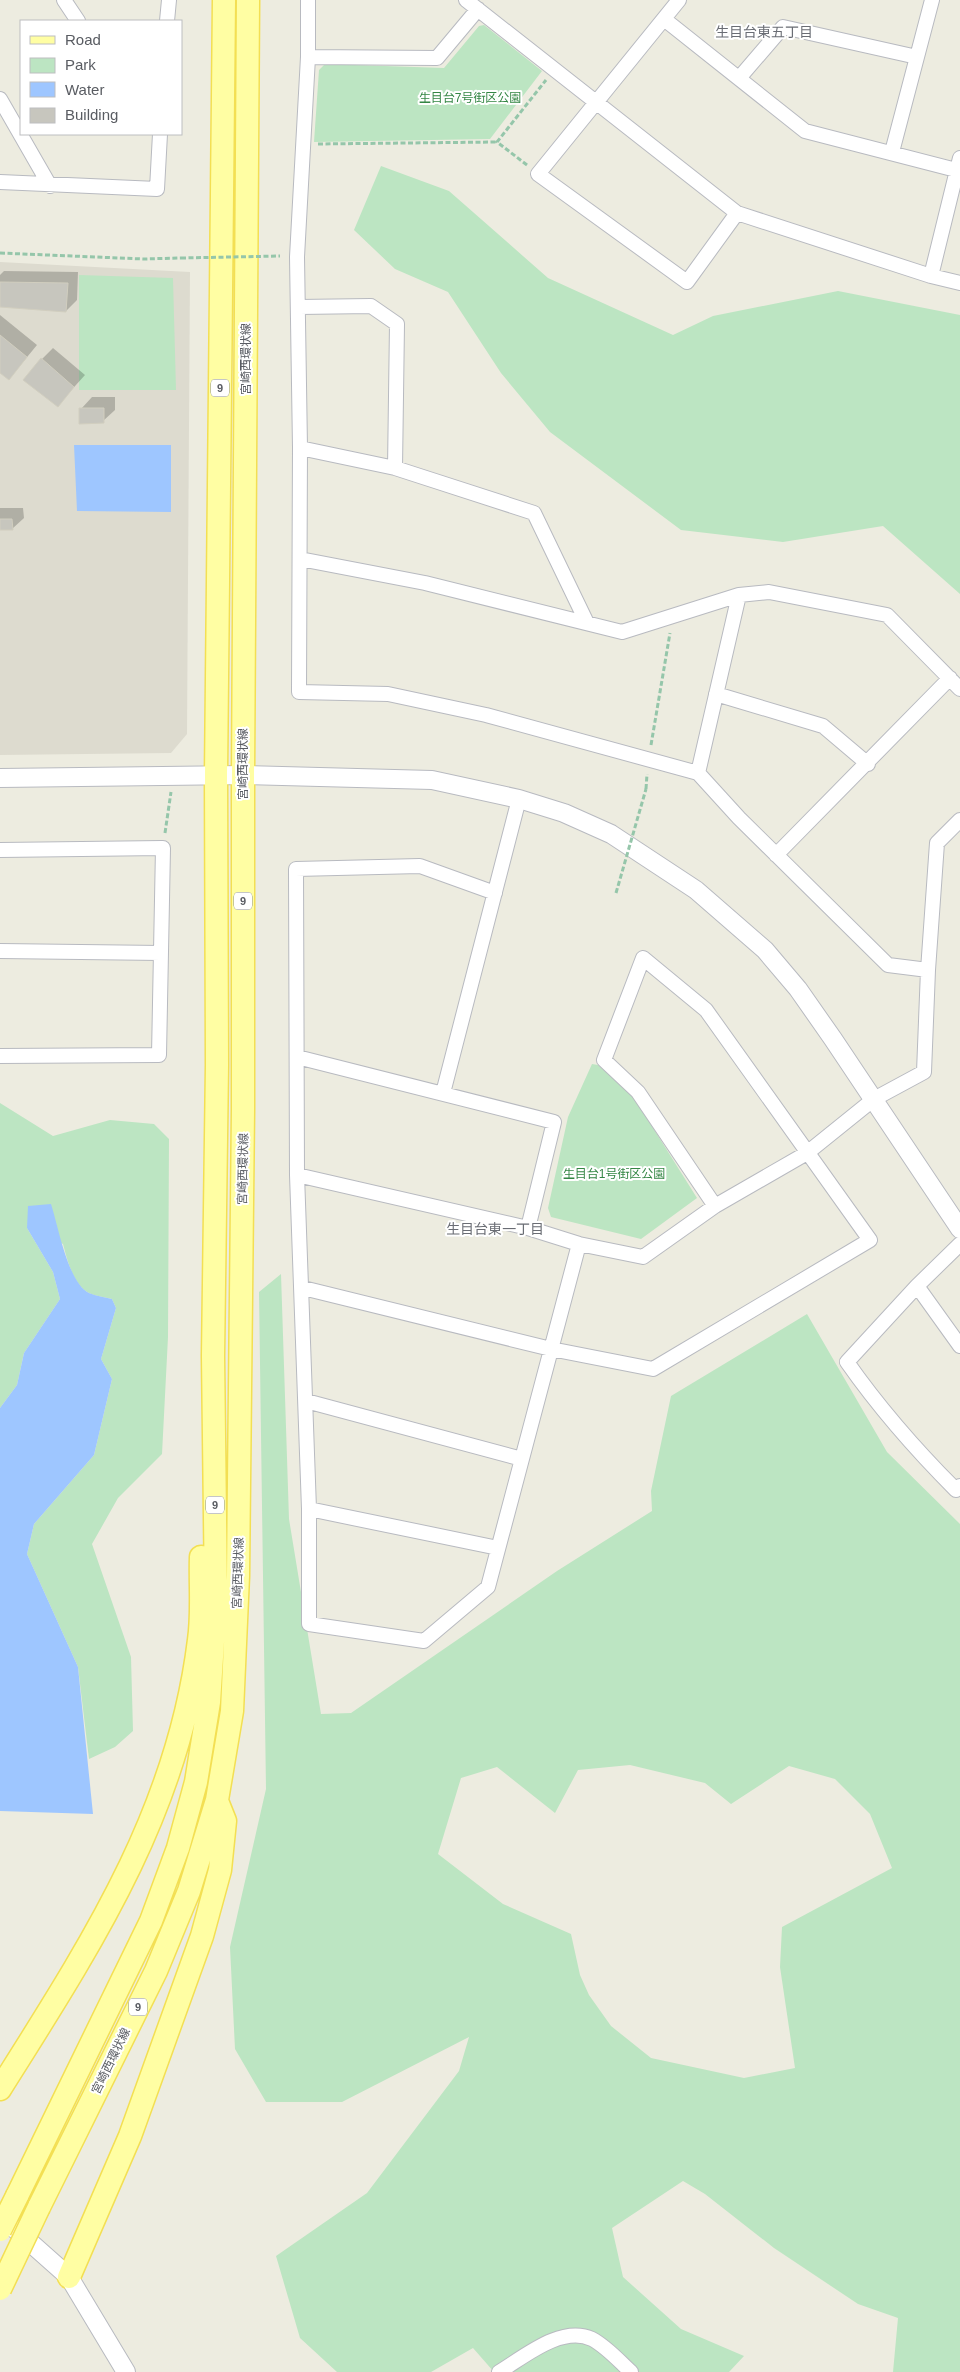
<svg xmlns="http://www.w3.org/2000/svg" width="960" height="2372" font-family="Arial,'Noto Sans JP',sans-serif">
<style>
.education{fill:#dddbcf}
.green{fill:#bce5c2;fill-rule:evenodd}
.water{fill:#9ec6ff}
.shadow{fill:#0003}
.building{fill:#c7c6be;stroke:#d1cebf}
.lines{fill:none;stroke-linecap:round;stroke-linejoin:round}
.minor-casing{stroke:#b8bac0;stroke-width:16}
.tertiary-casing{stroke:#b8bac0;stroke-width:20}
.primary-casing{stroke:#f3df53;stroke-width:25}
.path{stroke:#95c6aa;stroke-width:3;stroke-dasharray:5 2.5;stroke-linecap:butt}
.minor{stroke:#fff;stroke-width:14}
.tertiary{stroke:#fff;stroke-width:18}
.primary{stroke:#fffea3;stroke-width:22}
.primary-bridge-casing{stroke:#f3df53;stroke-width:25;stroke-linecap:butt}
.path-bridge{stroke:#95c6aa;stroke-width:3;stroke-dasharray:5 2.5;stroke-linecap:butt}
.primary-bridge{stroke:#fffea3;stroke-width:22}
.labels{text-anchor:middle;stroke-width:4;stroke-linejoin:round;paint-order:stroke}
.shield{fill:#fff;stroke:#8b8d91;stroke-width:1}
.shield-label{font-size:11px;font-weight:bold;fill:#595c62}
.park-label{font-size:12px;fill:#348644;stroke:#fff}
.street-label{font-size:12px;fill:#595c62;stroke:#fff}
.neighbourhood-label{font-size:14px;fill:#6a6d74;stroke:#fff}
</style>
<rect width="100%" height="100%" fill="#edece0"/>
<!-- education -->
<path class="education" d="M0 262 190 272 187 734 171 753 0 755Z"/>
<!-- green -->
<path class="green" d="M484 25 542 71 490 139 314 142 319 70 325 64 444 68 479 26Z
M381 166 449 191 548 278 673 335 713 316 838 291 960 315V594L883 526 783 542 681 530 550 432 501 373 448 292 395 269 354 230Z
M79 275 173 278 176 390H79Z
M592 1064 598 1065 633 1096 697 1198 641 1239 551 1217 548 1208 568 1117Z
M0 1103 53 1136 110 1120 154 1124 169 1139 168 1337 162 1454 118 1498 92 1544 131 1657 133 1731 115 1747 89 1759 78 1667 27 1554 34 1524 94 1455 112 1379 101 1359 116 1308 112 1299C105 1297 95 1296 89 1293 73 1285 67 1259 63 1244L27 1228 53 1272 60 1299 24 1353 17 1385 0 1408Z
M281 1274 289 1519 321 1714 351 1713 557 1571 652 1511 651 1491 671 1396 807 1314 887 1452 960 1524V2372H893L898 2318 858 2304 774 2248 705 2194 683 2181 612 2228 623 2277 681 2329 744 2356 729 2372H494L473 2348 431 2372H337L300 2338 276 2256 367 2193 459 2071 469 2037 342 2102H266L235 2049 230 1947 266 1789 259 1292ZM630 1765 705 1783 731 1804 789 1766 835 1779 870 1814 892 1868 782 1927 780 1967 795 2068 744 2078 651 2058 611 2026 589 1995 580 1975 571 1934 503 1904 438 1854 461 1778 497 1767 555 1813 578 1770Z"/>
<!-- water -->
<path class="water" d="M74 445H171V512L77 511Z
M51 1204C58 1225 68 1283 89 1293 96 1296 105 1297 112 1299L116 1308 101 1359 112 1379 94 1455 34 1524 27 1554 78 1667 93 1814 0 1811V1408L17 1385 24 1353 60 1299 53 1272 27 1228 28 1206Z"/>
<!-- shadow -->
<path class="shadow" d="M4 271 78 272 77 300 66 311 0 305V275Z
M0 315 37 345 9 379 0 372Z
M53 348 85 375 57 406 42 359Z
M92 397H115V410L103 421 81 409Z
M0 508H23L24 518 12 529H0Z"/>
<!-- building -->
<path class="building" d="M0 282 68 283 66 312 0 307Z
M0 335 27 357 9 380 0 373Z
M41 358 74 387 58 407 23 380Z
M79 408H104V423L79 424Z
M0 519H12L13 530H0Z"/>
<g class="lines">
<defs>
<path id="minor" d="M64 0 78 21
M308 0V57L297 257 300 448 299 692 388 694 486 715 698 773 739 818 888 965 928 970
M466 0 737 213 931 276 960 283
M679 0 538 174 687 282 737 213
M664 19 805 131 960 171
M167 21 169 0
M308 57 437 58 478 9
M740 77 783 27 917 57
M0 99 50 186
M892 152 932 0
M0 182 157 189 160 134
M931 276 960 158
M299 307 371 306 397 324 395 468
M300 448 395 468 534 513 587 623
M300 559 425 583 622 632 739 595 769 592 887 615 960 689
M716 694 823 726 868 764
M698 773 739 595
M0 850 163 848 159 1055 0 1056
M776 855 950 678
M495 893 420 866 296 869 297 1175 309 1509V1624L424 1641 488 1587 579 1244
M0 951 161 953
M297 1057 554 1122 528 1228
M443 1093 519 799
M297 1175 528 1228 579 1244 643 1257 715 1206 807 1153 874 1099 924 1072 928 970 937 843 960 820
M960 1244 917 1286 847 1362C880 1409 916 1450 956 1490L960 1486
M917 1286 960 1346
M303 1288 551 1349 653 1369 870 1240 706 1010 643 958 604 1060 638 1092 715 1206
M306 1401 522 1459
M309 1509 498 1548
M499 2372C524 2357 561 2325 592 2339 607 2347 619 2361 631 2372"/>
<path id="tertiary" d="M0 778 243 775 432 780 519 799 564 813 611 834 696 890 765 950 798 989 833 1039 960 1229
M0 2222 15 2229 69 2277 126 2372"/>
<path id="primary" d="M0 2089C90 1946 178 1813 199 1640 203 1613 200 1584 201 1557
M17 2196 151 1921 178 1848 196 1782 209 1702 216 1597 213 1356 217 1065 216 775 224 0
M39 2207 156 1971 189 1891 217 1800 232 1711 238 1576 243 1109V775L248 0
M69 2277 130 2136 202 1936 220 1870 225 1821 217 1801"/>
</defs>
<!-- minor casing -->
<use href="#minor" class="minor-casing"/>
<!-- tertiary casing -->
<use href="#tertiary" class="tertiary-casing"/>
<!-- primary casing -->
<use href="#primary" class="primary-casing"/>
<!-- path -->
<path class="path" d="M318 144 497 142
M527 165 497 142 546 80
M0 253 143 259 181 258
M651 745 670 633
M646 789 647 774
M165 833 171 792"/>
<!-- minor -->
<use href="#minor" class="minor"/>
<!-- tertiary -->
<use href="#tertiary" class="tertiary"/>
<!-- primary -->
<use href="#primary" class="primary"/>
<defs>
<path id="primary-bridge" d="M0 2230 17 2196
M0 2289 39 2207"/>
</defs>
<!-- primary-bridge casing -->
<use href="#primary-bridge" class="primary-bridge-casing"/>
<!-- path-bridge -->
<path class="path-bridge" d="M181 258 280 256
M616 893 646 789"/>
<!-- primary-bridge -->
<use href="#primary-bridge" class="primary-bridge"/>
</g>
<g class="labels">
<!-- shield labels -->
<g class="shield">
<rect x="211" y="379.5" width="18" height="17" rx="4"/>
<rect x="234" y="892.5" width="18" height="17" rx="4"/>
<rect x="206" y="1496.5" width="18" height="17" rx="4"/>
<rect x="129" y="1998.5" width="18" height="17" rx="4"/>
</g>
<g class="shield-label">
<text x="220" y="392">9</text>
<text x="243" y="905">9</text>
<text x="215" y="1509">9</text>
<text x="138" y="2011">9</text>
</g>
<!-- park labels -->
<g class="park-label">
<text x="470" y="102">生目台7号街区公園</text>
<text x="614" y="1178">生目台1号街区公園</text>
</g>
<!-- street labels -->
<g class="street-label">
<text transform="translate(246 359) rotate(-90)" y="4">宮崎西環状線</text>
<text transform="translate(243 764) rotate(-90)" y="4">宮崎西環状線</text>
<text transform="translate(243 1169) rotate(-89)" y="4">宮崎西環状線</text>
<text transform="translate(238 1573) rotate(-88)" y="4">宮崎西環状線</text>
<text transform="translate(111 2061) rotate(-64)" y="4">宮崎西環状線</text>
</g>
<!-- neighbourhood labels -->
<g class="neighbourhood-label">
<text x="764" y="37">生目台東五丁目</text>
<text x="495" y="1234">生目台東一丁目</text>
</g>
</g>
<!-- legend -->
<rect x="20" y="20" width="162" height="115" fill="#ffffff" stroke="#bdbec0"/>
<rect x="30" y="36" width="25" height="8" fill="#fffea3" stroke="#bdbec0"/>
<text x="65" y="45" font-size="15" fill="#595c62">Road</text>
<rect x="30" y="58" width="25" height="15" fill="#bce5c2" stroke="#bdbec0"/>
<text x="65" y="70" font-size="15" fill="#595c62">Park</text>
<rect x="30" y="82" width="25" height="15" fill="#9ec6ff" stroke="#bdbec0"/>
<text x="65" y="95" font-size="15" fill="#595c62">Water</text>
<rect x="30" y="108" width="25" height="15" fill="#c7c6be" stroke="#bdbec0"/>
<text x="65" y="120" font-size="15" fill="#595c62">Building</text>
</svg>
